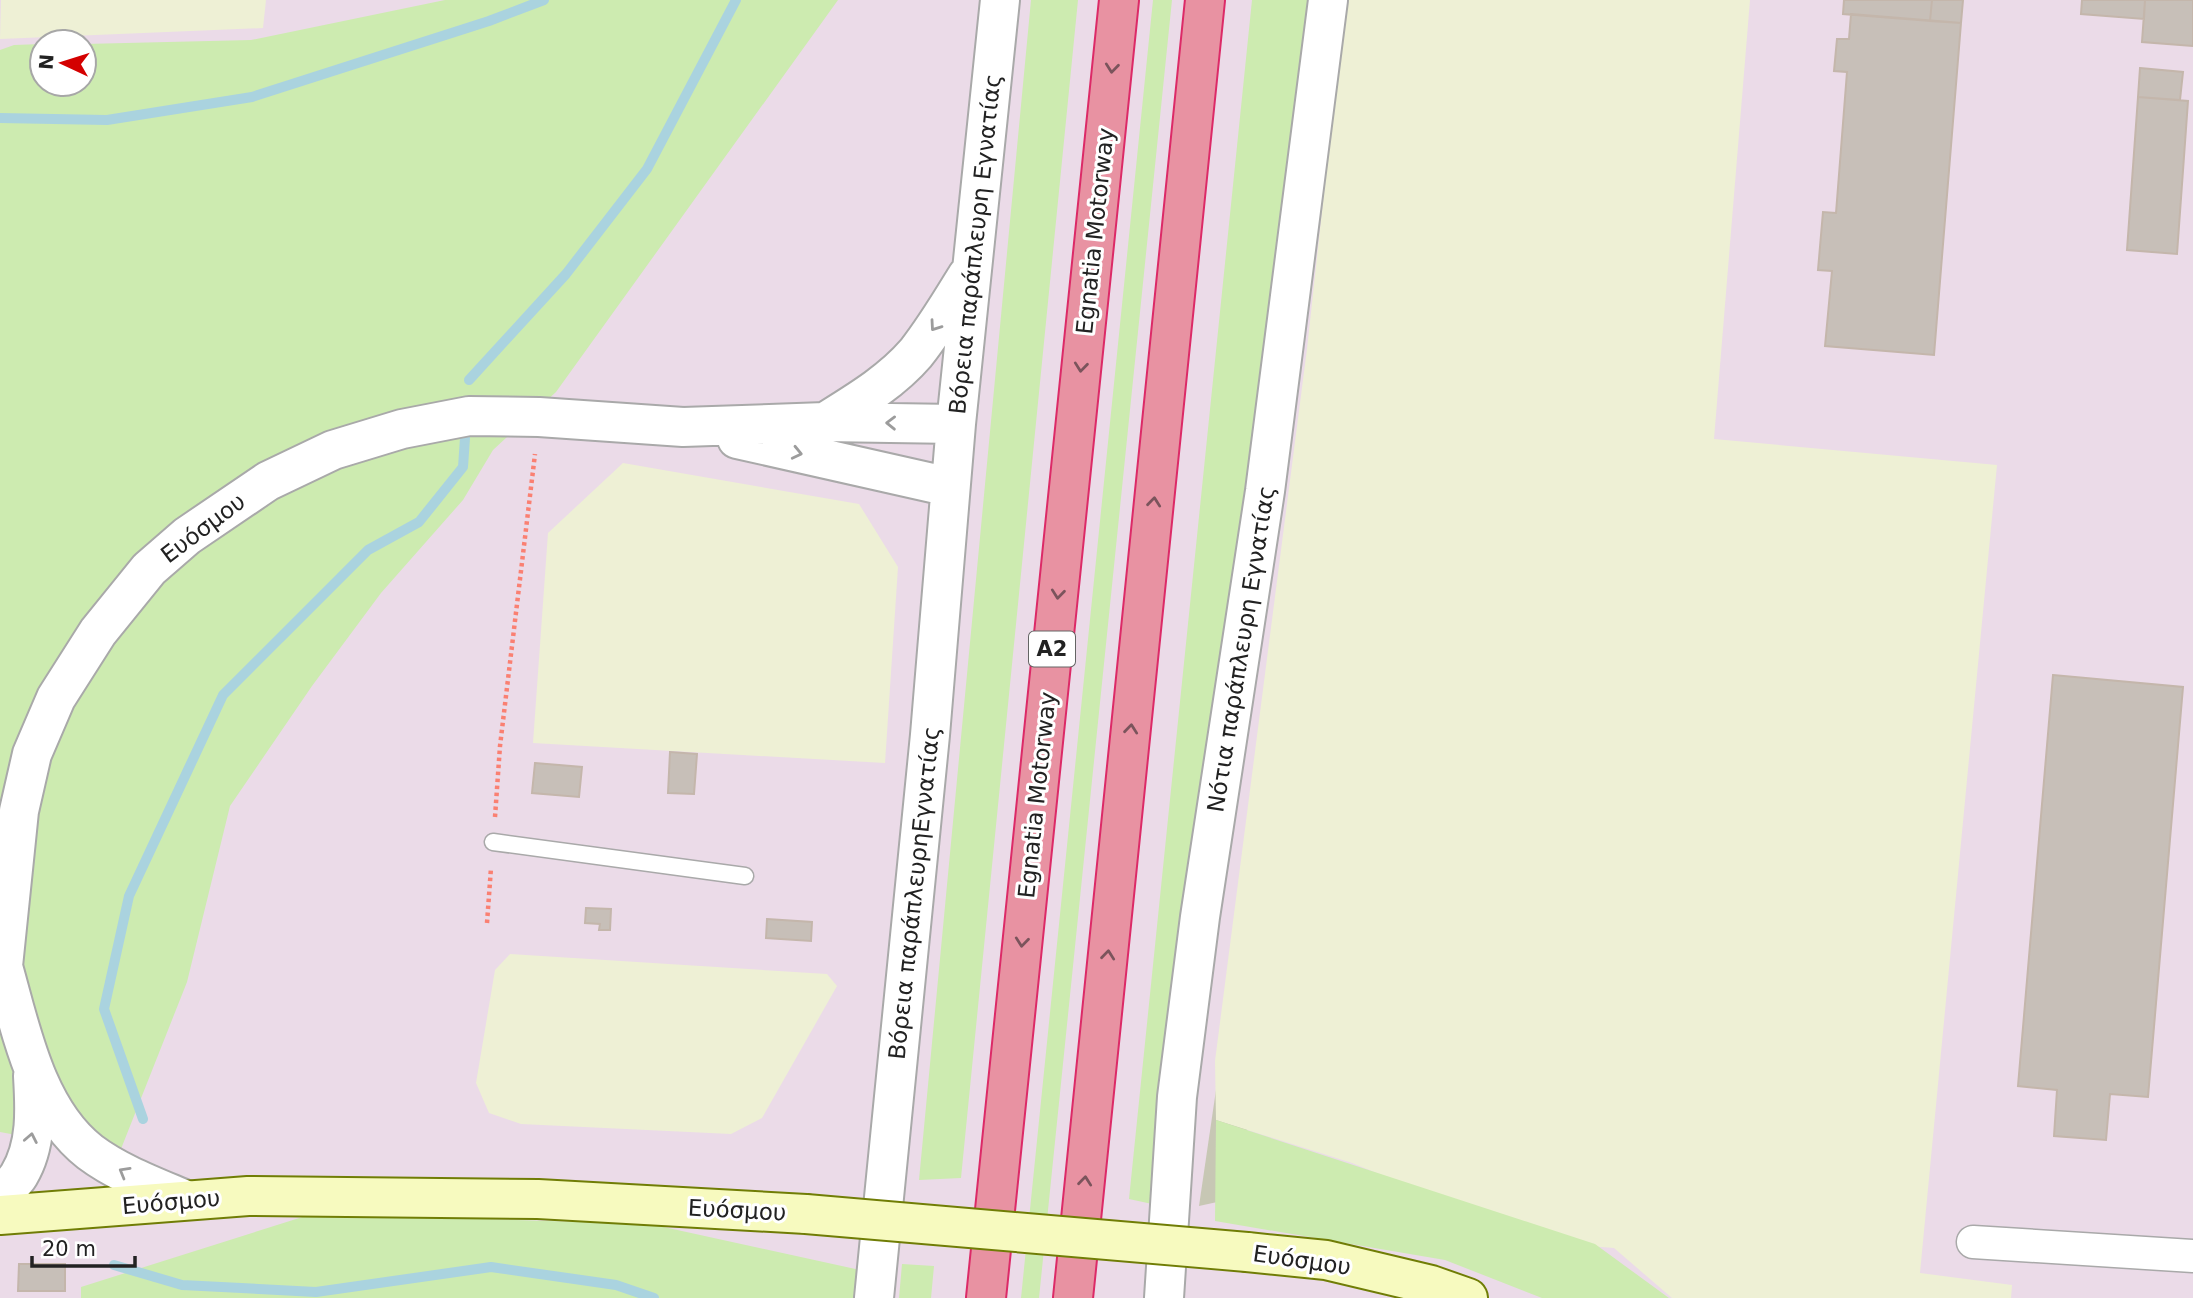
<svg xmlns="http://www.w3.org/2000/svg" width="2193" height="1298" font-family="'DejaVu Sans',sans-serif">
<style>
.industrial{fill:#ebdbe8;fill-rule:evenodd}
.construction{fill:#c7c7b4}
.farmland{fill:#eef0d5}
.grass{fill:#cdebb0}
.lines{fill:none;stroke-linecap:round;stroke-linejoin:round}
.stream{stroke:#aad3df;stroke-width:10}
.building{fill:#c7bfb8;stroke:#c4b6ab;stroke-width:2}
.service-casing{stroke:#a9a9a9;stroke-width:19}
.minor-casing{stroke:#a9a9a9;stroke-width:35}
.tertiary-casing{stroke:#a9a9a9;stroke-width:42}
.secondary-casing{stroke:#707d05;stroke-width:42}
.motorway-casing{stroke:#dc2a67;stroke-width:42}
.path{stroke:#fa8072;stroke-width:4.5;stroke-dasharray:3.5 3.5;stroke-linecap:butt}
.service{stroke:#fff;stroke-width:16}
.minor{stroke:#fff;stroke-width:32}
.tertiary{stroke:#fff;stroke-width:38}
.secondary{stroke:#f7fabf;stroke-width:38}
.motorway{stroke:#e892a2;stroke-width:38}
.secondary-bridge-casing{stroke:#707d05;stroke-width:42;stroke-linecap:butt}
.secondary-bridge{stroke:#f7fabf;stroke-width:38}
.oneway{stroke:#7b545c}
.oneway2{stroke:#9c9c9c}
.labels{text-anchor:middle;stroke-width:6;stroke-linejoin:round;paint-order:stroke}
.shield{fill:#fff;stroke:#646464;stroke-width:2}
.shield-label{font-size:21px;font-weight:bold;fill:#222}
.street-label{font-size:23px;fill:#222;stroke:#fff}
</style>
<rect width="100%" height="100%" fill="#f2efe9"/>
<!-- industrial -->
<path class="industrial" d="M0 0H2193V1298H0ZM42 42H84V84H42Z"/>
<!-- construction -->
<path class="construction" d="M1216 1090 1245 1119 1249 1140 1231 1199 1199 1206Z"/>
<!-- farmland -->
<path class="farmland" d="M1 0H266L263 28 0 39Z
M1345 0H1750L1714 439 1997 465 1920 1273 2012 1285 2011 1298H1672L1614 1248 1551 1243 1352 1163 1216 1120 1215 1061 1307 349Z
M623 463 859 504 898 567 885 763 533 743 548 533Z
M510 954 827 974 837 986 762 1118 731 1134 521 1124 489 1113 476 1083 495 970Z"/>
<!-- grass -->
<path class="grass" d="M445 0H838L556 392 493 450 463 500 381 593 312 686 230 806 187 982 119 1154 0 1132V50L14 45 42 44V84H84V44L251 40Z
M1031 0H1078L961 1178 919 1180Z
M1153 0H1172L1039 1298H1021Z
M1252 0H1315L1166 1207 1129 1199Z
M1216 1120 1595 1244 1669 1298H1542L1445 1260 1215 1221Z
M312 1214 650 1224 860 1270 856 1298H81V1287Z
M902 1264 934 1266 931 1298H899Z"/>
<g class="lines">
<!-- stream -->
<path class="stream" d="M0 118 107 120 252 97 489 21 544 0
M469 380 566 274 647 169 736 0
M143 1119 104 1009 129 896 223 695 368 550 419 522 463 467 465 438
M114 1265 182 1285 316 1292 491 1267 616 1285 654 1298"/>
</g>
<!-- building -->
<path class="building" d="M1844 0H1932L1930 21 1843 14Z
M1932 0H1963L1961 23 1930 21Z
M2082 0H2145L2144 19 2081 14Z
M2145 0H2193V46L2142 42Z
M1851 14 1961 23 1934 355 1825 346 1832 271 1818 270 1823 212 1836 213 1847 72 1834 71 1837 39H1849Z
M2140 68 2183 72 2180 100 2138 97Z
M2138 97 2188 101 2177 254 2127 250Z
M2053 675 2183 687 2148 1097 2110 1094 2106 1140 2054 1136 2057 1090 2018 1086Z
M670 752 697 754 694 794 668 793Z
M535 763 582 767 579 797 532 793Z
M586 908 611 909 610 930H599L600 924 585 923Z
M767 919 812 922 811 941 766 938Z
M19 1264H65V1291H18Z"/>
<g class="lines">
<defs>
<path id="service" d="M493 842 745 876"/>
<path id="minor" d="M1973 1242 2193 1256"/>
<path id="tertiary" d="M825 422C857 402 891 382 916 353 935 329 951 302 967 276
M737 439 950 487
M4 970C21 1031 37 1111 90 1152 118 1173 153 1186 186 1200
M0 995 19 811 32 754 56 698 98 632 149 569 187 536 268 481 333 450 402 429 469 416 539 417 683 427 825 422 956 424
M0 1196C6 1189 15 1182 19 1175 37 1145 35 1109 33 1076
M874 1298 930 735 956 424 1000 0
M1164 1298 1177 1097 1200 917 1265 491 1328 0"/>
<path id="secondary" d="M0 1215 248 1196 538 1199 806 1214
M1247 1252 1326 1260 1431 1285 1468 1298"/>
<path id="motorway" d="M986 1298 1119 0
M1073 1298 1205 0"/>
</defs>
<!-- service casing -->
<use href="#service" class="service-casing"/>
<!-- minor casing -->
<use href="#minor" class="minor-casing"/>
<!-- tertiary casing -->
<use href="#tertiary" class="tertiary-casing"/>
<!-- secondary casing -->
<use href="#secondary" class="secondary-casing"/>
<!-- motorway casing -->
<use href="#motorway" class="motorway-casing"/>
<!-- path -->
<path class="path" d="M495 817 500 746 535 454
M487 923 491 868"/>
<!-- service -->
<use href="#service" class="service"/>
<!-- minor -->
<use href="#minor" class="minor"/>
<!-- tertiary -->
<use href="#tertiary" class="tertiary"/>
<!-- secondary -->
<use href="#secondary" class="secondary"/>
<!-- motorway -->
<use href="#motorway" class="motorway"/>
<defs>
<path id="secondary-bridge" d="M806 1214 1247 1252"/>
</defs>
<!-- secondary-bridge casing -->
<use href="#secondary-bridge" class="secondary-bridge-casing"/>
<!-- secondary-bridge -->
<use href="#secondary-bridge" class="secondary-bridge"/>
</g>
<!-- one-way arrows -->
<defs><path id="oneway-chevron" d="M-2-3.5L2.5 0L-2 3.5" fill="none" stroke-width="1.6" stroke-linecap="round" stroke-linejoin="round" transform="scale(1.75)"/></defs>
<g class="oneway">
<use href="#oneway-chevron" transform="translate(1112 68) rotate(96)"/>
<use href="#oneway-chevron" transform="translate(1081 367) rotate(96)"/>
<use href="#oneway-chevron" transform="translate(1154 502) rotate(-84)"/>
<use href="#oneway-chevron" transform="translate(1058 594) rotate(96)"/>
<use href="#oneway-chevron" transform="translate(1131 729) rotate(-84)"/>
<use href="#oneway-chevron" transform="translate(1022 942) rotate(96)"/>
<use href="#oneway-chevron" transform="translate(1108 955) rotate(-84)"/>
<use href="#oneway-chevron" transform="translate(1085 1181) rotate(-84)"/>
</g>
<g class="oneway2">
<use href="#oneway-chevron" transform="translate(935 326) rotate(125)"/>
<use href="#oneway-chevron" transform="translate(891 423) rotate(-179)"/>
<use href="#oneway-chevron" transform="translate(797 453) rotate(13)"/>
<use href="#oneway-chevron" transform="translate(31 1138) rotate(-79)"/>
<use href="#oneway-chevron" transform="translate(124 1172) rotate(-150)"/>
</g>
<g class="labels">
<!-- shield labels -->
<rect class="shield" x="1029" y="631.5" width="46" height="35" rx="5"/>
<g class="shield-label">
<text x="1052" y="656">Α2</text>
</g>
<!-- street labels -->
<g class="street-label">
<text transform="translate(1095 231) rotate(-84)" y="8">Egnatia Motorway</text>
<text transform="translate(975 244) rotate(-84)" y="8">Βόρεια παράπλευρη Εγνατίας</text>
<text transform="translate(203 528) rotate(-37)" y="8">Ευόσμου</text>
<text transform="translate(1241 649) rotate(-81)" y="8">Νότια παράπλευρη Εγνατίας</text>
<text transform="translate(1037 795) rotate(-84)" y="8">Egnatia Motorway</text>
<text transform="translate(914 893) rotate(-84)" y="8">Βόρεια παράπλευρηΕγνατίας</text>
<text transform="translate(171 1202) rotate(-5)" y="8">Ευόσμου</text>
<text transform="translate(737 1210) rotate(3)" y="8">Ευόσμου</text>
<text transform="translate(1302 1260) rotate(8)" y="8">Ευόσμου</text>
</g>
</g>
<!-- north arrow -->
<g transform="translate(63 63) rotate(274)"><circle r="33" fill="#ffffff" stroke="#a7a7a7" stroke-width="2"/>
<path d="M0-5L12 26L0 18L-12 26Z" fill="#d40000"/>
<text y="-10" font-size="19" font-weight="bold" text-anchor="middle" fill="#222222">N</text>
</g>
<!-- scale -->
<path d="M32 1256v10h103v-10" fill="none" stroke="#222222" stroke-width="3.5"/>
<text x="42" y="1256" font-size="21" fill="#222222" stroke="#ffffff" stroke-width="5" paint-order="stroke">20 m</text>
</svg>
